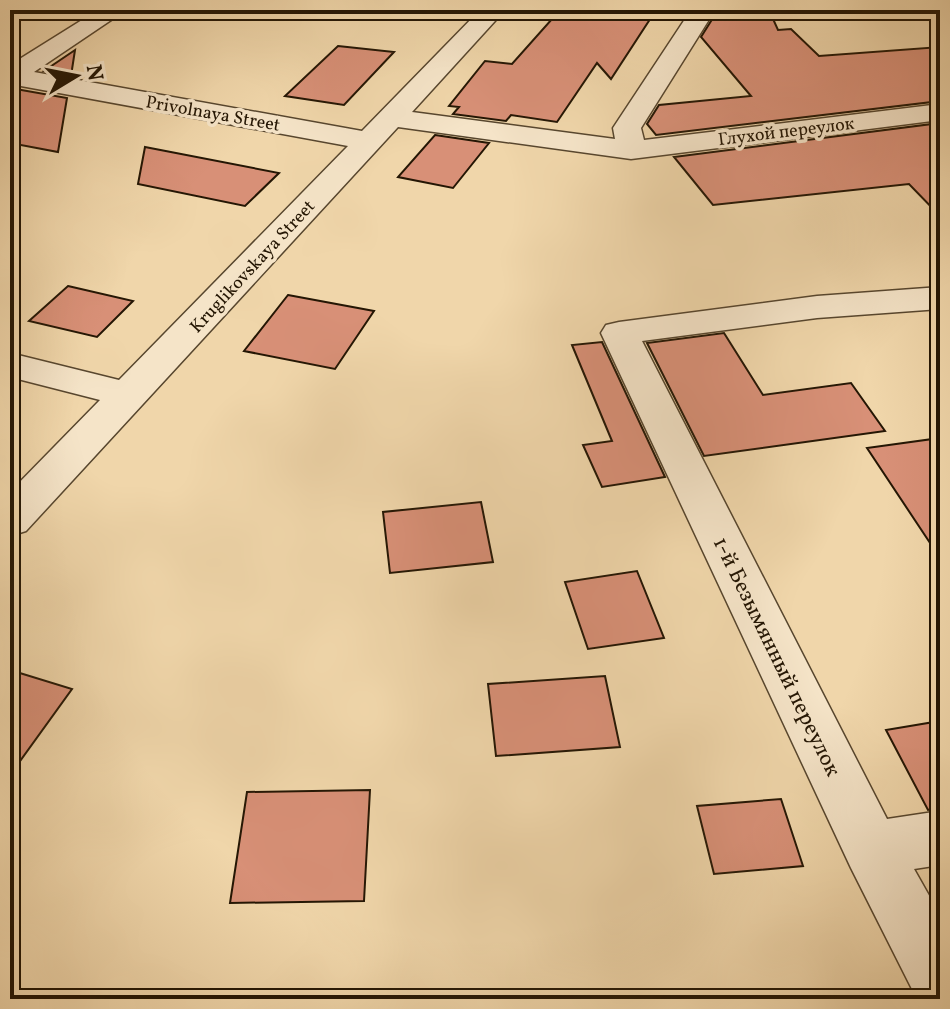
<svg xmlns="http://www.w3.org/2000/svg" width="950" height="1009" font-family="Vollkorn,serif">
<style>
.building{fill:#d89077;stroke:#241604;stroke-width:2}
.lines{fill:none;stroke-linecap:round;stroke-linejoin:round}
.minor-casing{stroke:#57462e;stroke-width:3}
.minor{fill:#f5e4c8;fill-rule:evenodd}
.labels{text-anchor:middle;stroke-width:7;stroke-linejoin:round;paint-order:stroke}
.far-street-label{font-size:18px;fill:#241604;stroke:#f5e4c8}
.street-label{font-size:22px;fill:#241604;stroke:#f5e4c8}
</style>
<rect width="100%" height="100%" fill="#f0d6aa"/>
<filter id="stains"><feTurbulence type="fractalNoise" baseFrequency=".0025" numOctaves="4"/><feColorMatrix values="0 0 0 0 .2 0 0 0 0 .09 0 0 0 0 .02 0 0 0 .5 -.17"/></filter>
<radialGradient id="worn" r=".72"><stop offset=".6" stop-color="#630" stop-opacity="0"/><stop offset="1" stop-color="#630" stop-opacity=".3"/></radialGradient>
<!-- building -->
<path class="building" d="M560 10H656L611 79 597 63 557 122 511 115 506 121 453 114 459 107 449 106 485 61 512 64Z
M718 10H769L778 30 791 29 819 56 940 47V101L656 135 647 124 659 105 751 96 701 37Z
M338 46 394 52 344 105 285 96Z
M75 50 71 76 44 71Z
M10 88 67 98 58 152 10 143Z
M940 123V216L909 184 713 205 674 157Z
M435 135 489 143 453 188 398 177Z
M145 147 279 173 245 206 138 184Z
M68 286 133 301 97 337 29 321Z
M288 295 374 311 335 369 244 351Z
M724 333 763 395 851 383 885 431 704 456 647 343Z
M602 342 665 477 602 487 583 445 612 441 572 345Z
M940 438V558L867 448Z
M481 502 493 562 390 573 383 512Z
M637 571 664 638 588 649 565 582Z
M10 670 72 689 10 775Z
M605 676 620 747 496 756 488 684Z
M940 721V808L928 810 886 730Z
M370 790 364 901 230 903 247 792Z
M781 799 803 866 714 874 697 806Z"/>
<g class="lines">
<defs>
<path id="minor" d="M98 10H126L34 72 362 131 480 10H505L412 112 615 139 613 128 691 10H715L641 128 644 140 940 104V120L631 159 398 127 26 531 10 536V492L100 400 10 377V353L119 380 348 146 10 84V65Z
M940 287V309L817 318 642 341 887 819 940 811V865L914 869 940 915V999H917L851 868 601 333 606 325 619 322 817 296Z"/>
</defs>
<!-- minor casing -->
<use href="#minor" class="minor-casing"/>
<!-- minor -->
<use href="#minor" class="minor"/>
</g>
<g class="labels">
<!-- far-street labels -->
<g class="far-street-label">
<text transform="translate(213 113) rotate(10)" y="6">Privolnaya Street</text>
<text transform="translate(786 131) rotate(-7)" y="6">Глухой переулок</text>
<text transform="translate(252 266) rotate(-47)" y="6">Kruglikovskaya Street</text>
</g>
<!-- street labels -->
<g class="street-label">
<text transform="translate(778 656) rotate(64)" y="8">1-й Безымянный переулок</text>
</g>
</g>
<!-- margin -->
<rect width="950" height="1009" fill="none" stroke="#f0d6aa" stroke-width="40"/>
<rect x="12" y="12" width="926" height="985" fill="none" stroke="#241604" stroke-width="4"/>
<rect x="20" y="20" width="910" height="969" fill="none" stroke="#241604" stroke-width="2"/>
<!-- north arrow -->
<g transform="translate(76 76) rotate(80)" stroke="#f5e4c8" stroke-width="6" paint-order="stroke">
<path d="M0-6L14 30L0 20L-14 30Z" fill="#241604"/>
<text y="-12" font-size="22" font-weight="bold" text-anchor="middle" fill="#241604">N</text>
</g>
<rect width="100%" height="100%" filter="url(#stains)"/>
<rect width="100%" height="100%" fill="url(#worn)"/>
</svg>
